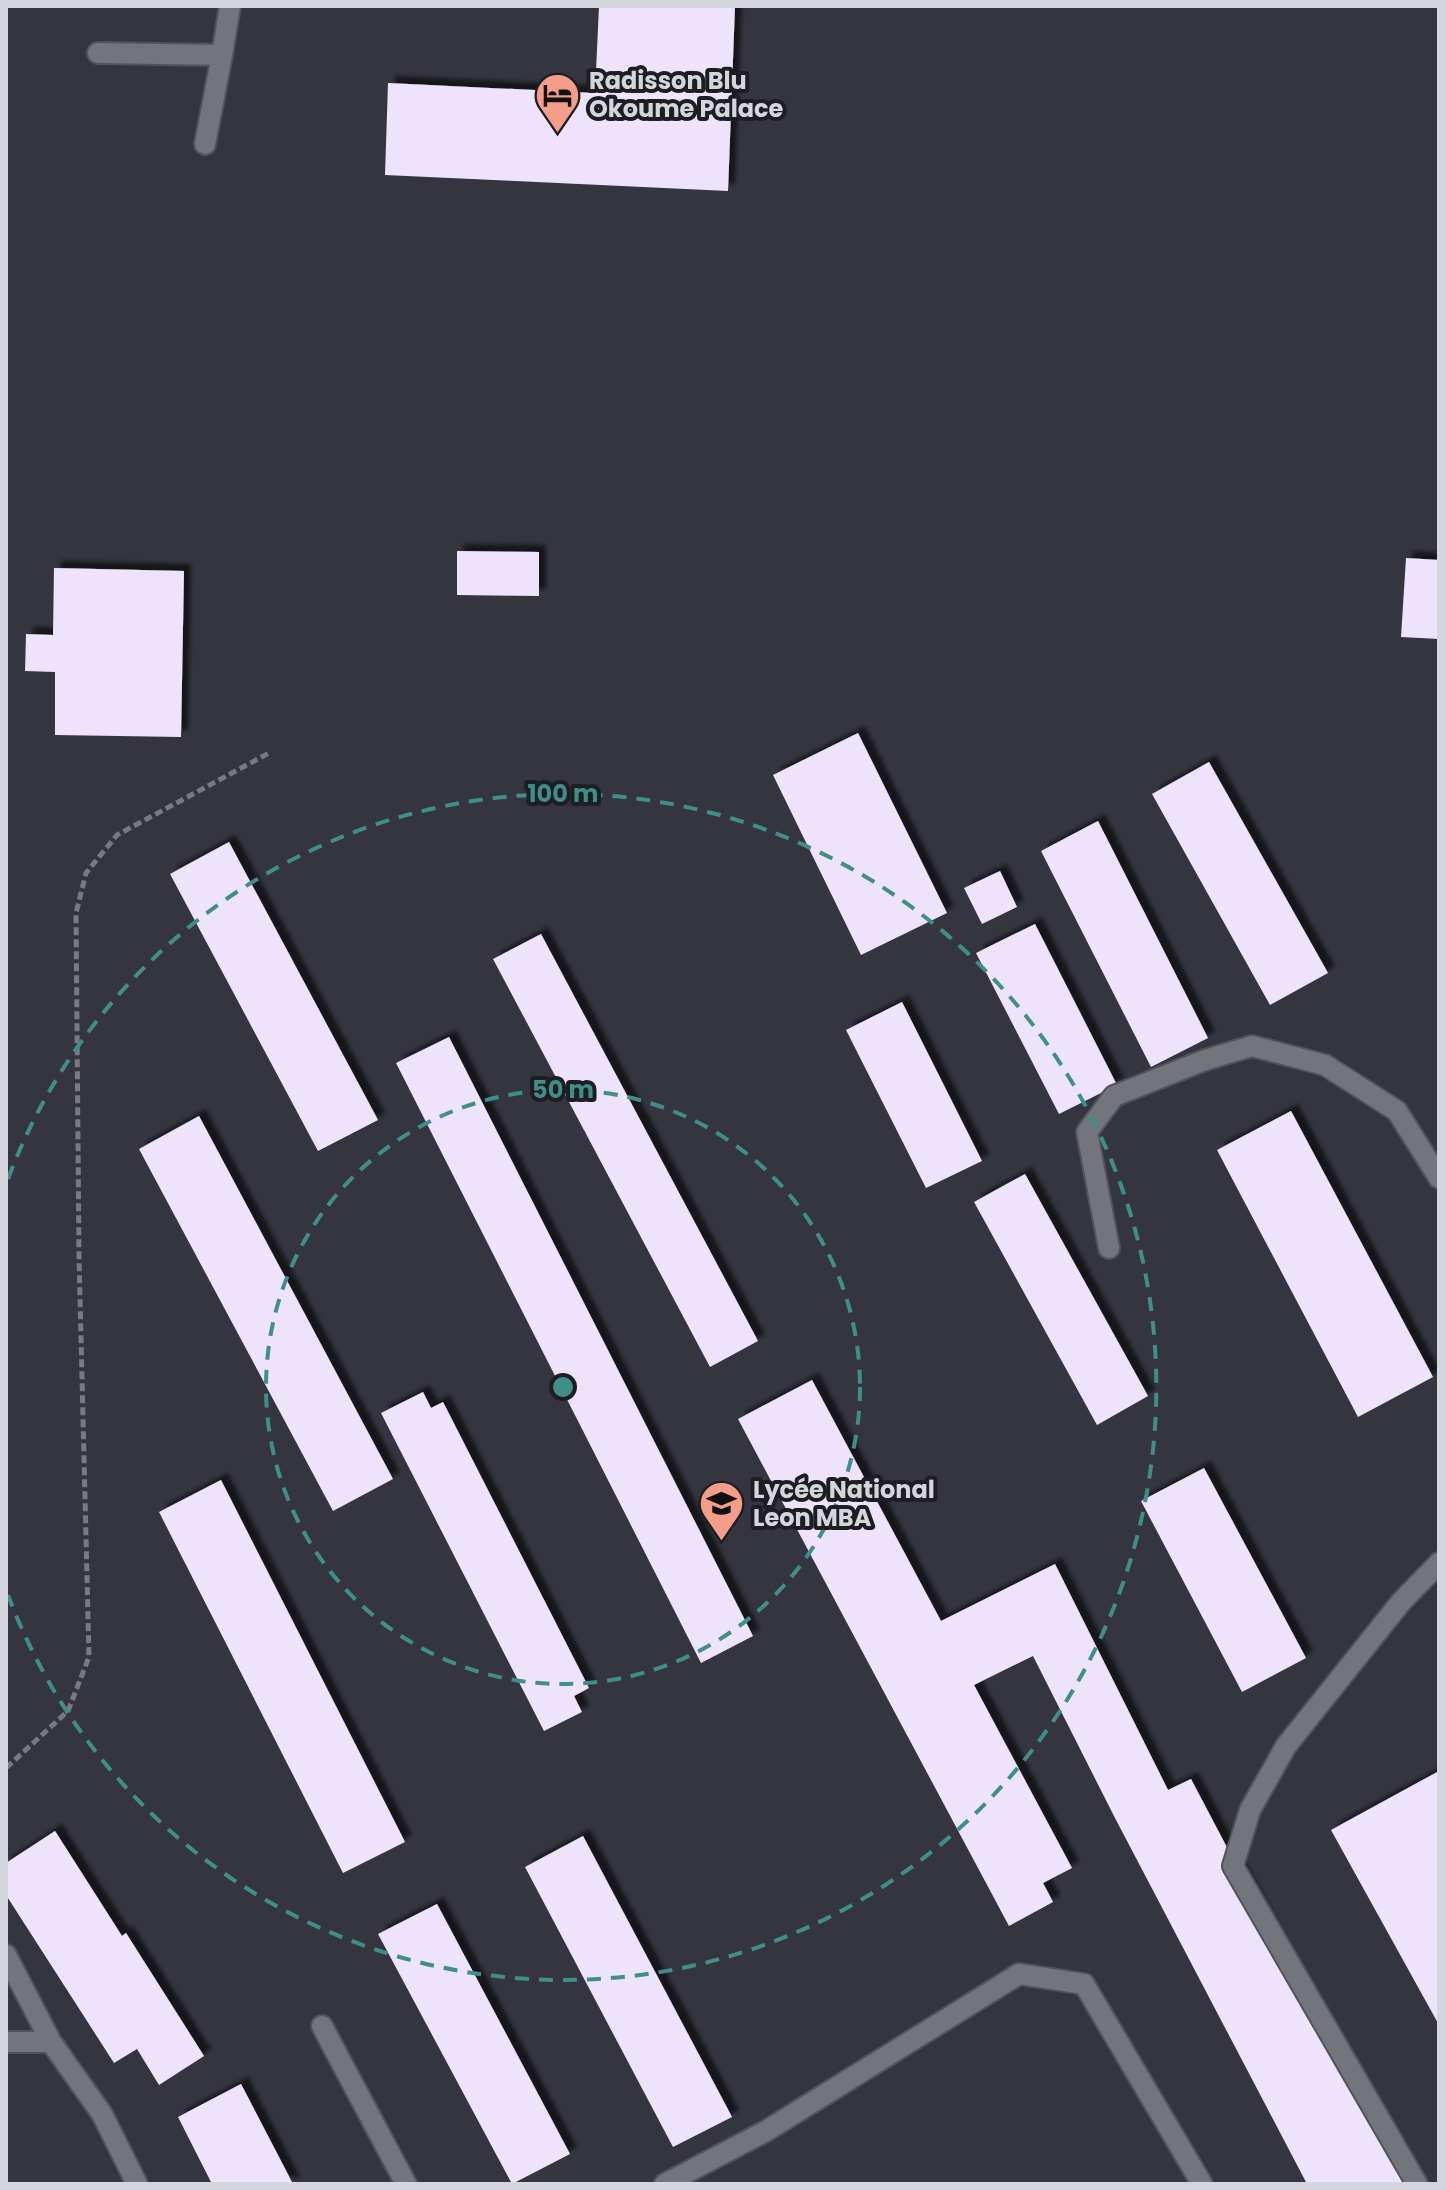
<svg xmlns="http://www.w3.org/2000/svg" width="1445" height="2190" font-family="Poppins,sans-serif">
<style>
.building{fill:#eee3fd;filter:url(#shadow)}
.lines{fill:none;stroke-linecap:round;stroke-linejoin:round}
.minor-casing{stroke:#52525c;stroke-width:24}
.path{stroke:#797982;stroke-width:5;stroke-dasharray:8 4;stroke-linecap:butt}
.minor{stroke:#72757a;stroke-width:20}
.ring{fill:none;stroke:#408e8a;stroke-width:4;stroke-dasharray:14 10}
.labels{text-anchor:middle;stroke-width:8;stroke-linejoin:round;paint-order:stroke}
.poi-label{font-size:24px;font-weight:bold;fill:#d5d6dd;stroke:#1d1d22;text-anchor:start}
.centre{fill:#408e8a;stroke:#1d1d22;stroke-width:4}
.ring-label{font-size:24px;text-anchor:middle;font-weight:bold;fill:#408e8a;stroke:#1d1d22;stroke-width:8;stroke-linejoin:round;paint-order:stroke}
</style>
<defs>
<filter id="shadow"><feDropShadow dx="7" dy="-7" stdDeviation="2" flood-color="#0009"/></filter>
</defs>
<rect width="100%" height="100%" fill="#353540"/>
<!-- building -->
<path class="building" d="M599 6H735L728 191 385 175 388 83 595 93Z
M457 551 539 552V596L457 595Z
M1406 558 1439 560V639L1401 637Z
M54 568 184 571 181 737 55 735V672L25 671 26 634 53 635Z
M858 733 947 913 861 955 773 775Z
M1209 762 1328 973 1270 1005 1152 794Z
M1098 821 1208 1038 1151 1067 1041 851Z
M229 842 378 1120 318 1151 170 874Z
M1000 871 1017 907 982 924 964 888Z
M1035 924 1117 1085 1059 1114 976 953Z
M541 934 758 1341 710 1367 493 959Z
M902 1002 982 1161 926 1188 846 1030Z
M449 1037 753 1636 701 1663 396 1063Z
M1291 1111 1433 1377 1358 1417 1217 1150Z
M199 1116 393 1479 333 1511 139 1149Z
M1025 1174 1148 1396 1097 1425 974 1202Z
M812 1380 941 1621 1055 1564 1168 1790 1191 1779 1404 2184H1307L1115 1818 1033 1656 974 1685 1072 1868 1043 1883 1053 1902 1009 1926 738 1419Z
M423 1392 431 1408 443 1402 589 1688 574 1696 582 1712 544 1731 381 1413Z
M1204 1468 1306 1658 1242 1692 1141 1501Z
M221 1480 405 1842 343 1873 159 1512Z
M1439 1771V2025L1331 1830Z
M55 1831 122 1936 126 1933 204 2056 159 2085 137 2049 114 2063 6 1895V1863Z
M583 1836 732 2117 673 2147 525 1867Z
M437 1904 570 2154 512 2184 378 1934Z
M241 2084 293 2184H212L178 2117Z"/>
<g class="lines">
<defs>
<path id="minor" d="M98 53 222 55 230 6
M205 144 222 55
M1109 1248 1087 1132 1114 1096 1205 1060 1252 1046 1325 1065 1397 1111 1439 1178
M6 1955 51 2042 102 2114 137 2184
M322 2026 406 2184
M6 2042H51
M665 2184 766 2131 1019 1974 1084 1984 1202 2184
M1417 2184 1233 1866 1250 1810 1286 1746 1401 1602 1439 1563"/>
</defs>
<!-- minor casing -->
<use href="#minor" class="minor-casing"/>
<!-- path -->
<path class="path" d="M6 1768 68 1711 89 1657 79 1257 76 913 86 873 117 835 269 753"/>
<!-- minor -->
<use href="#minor" class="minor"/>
</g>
<!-- distance rings -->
<g class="ring">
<circle cx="563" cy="1387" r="297"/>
<path d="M8 1179A593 593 0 1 1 8 1595"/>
</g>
<!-- icons -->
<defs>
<symbol id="hotel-pin" viewBox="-11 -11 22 30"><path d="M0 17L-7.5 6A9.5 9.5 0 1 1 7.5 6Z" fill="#f49e8a" stroke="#1d1d22"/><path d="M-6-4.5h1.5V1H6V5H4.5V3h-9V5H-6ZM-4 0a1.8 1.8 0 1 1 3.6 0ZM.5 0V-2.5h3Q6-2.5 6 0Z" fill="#111"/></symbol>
<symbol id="school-pin" viewBox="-11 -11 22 30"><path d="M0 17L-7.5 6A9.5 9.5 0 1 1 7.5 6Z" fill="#f49e8a" stroke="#1d1d22"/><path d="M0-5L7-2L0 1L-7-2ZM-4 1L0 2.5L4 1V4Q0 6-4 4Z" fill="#111"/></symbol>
</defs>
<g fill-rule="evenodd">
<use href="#hotel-pin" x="532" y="70" width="51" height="69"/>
<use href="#school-pin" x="696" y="1478" width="51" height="69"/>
</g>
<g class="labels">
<!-- poi labels -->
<g class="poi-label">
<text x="589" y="89">Radisson Blu<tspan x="589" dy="28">Okoume Palace</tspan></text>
<text x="753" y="1498">Lycée National<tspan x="753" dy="28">Leon MBA</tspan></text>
</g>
</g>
<circle cx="563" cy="1387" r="12" class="centre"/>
<g class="ring-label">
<text x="563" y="802">100 m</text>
<text x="563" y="1098">50 m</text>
</g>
<!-- border -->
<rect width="1445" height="2190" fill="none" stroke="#d5d6dd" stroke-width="16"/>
</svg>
